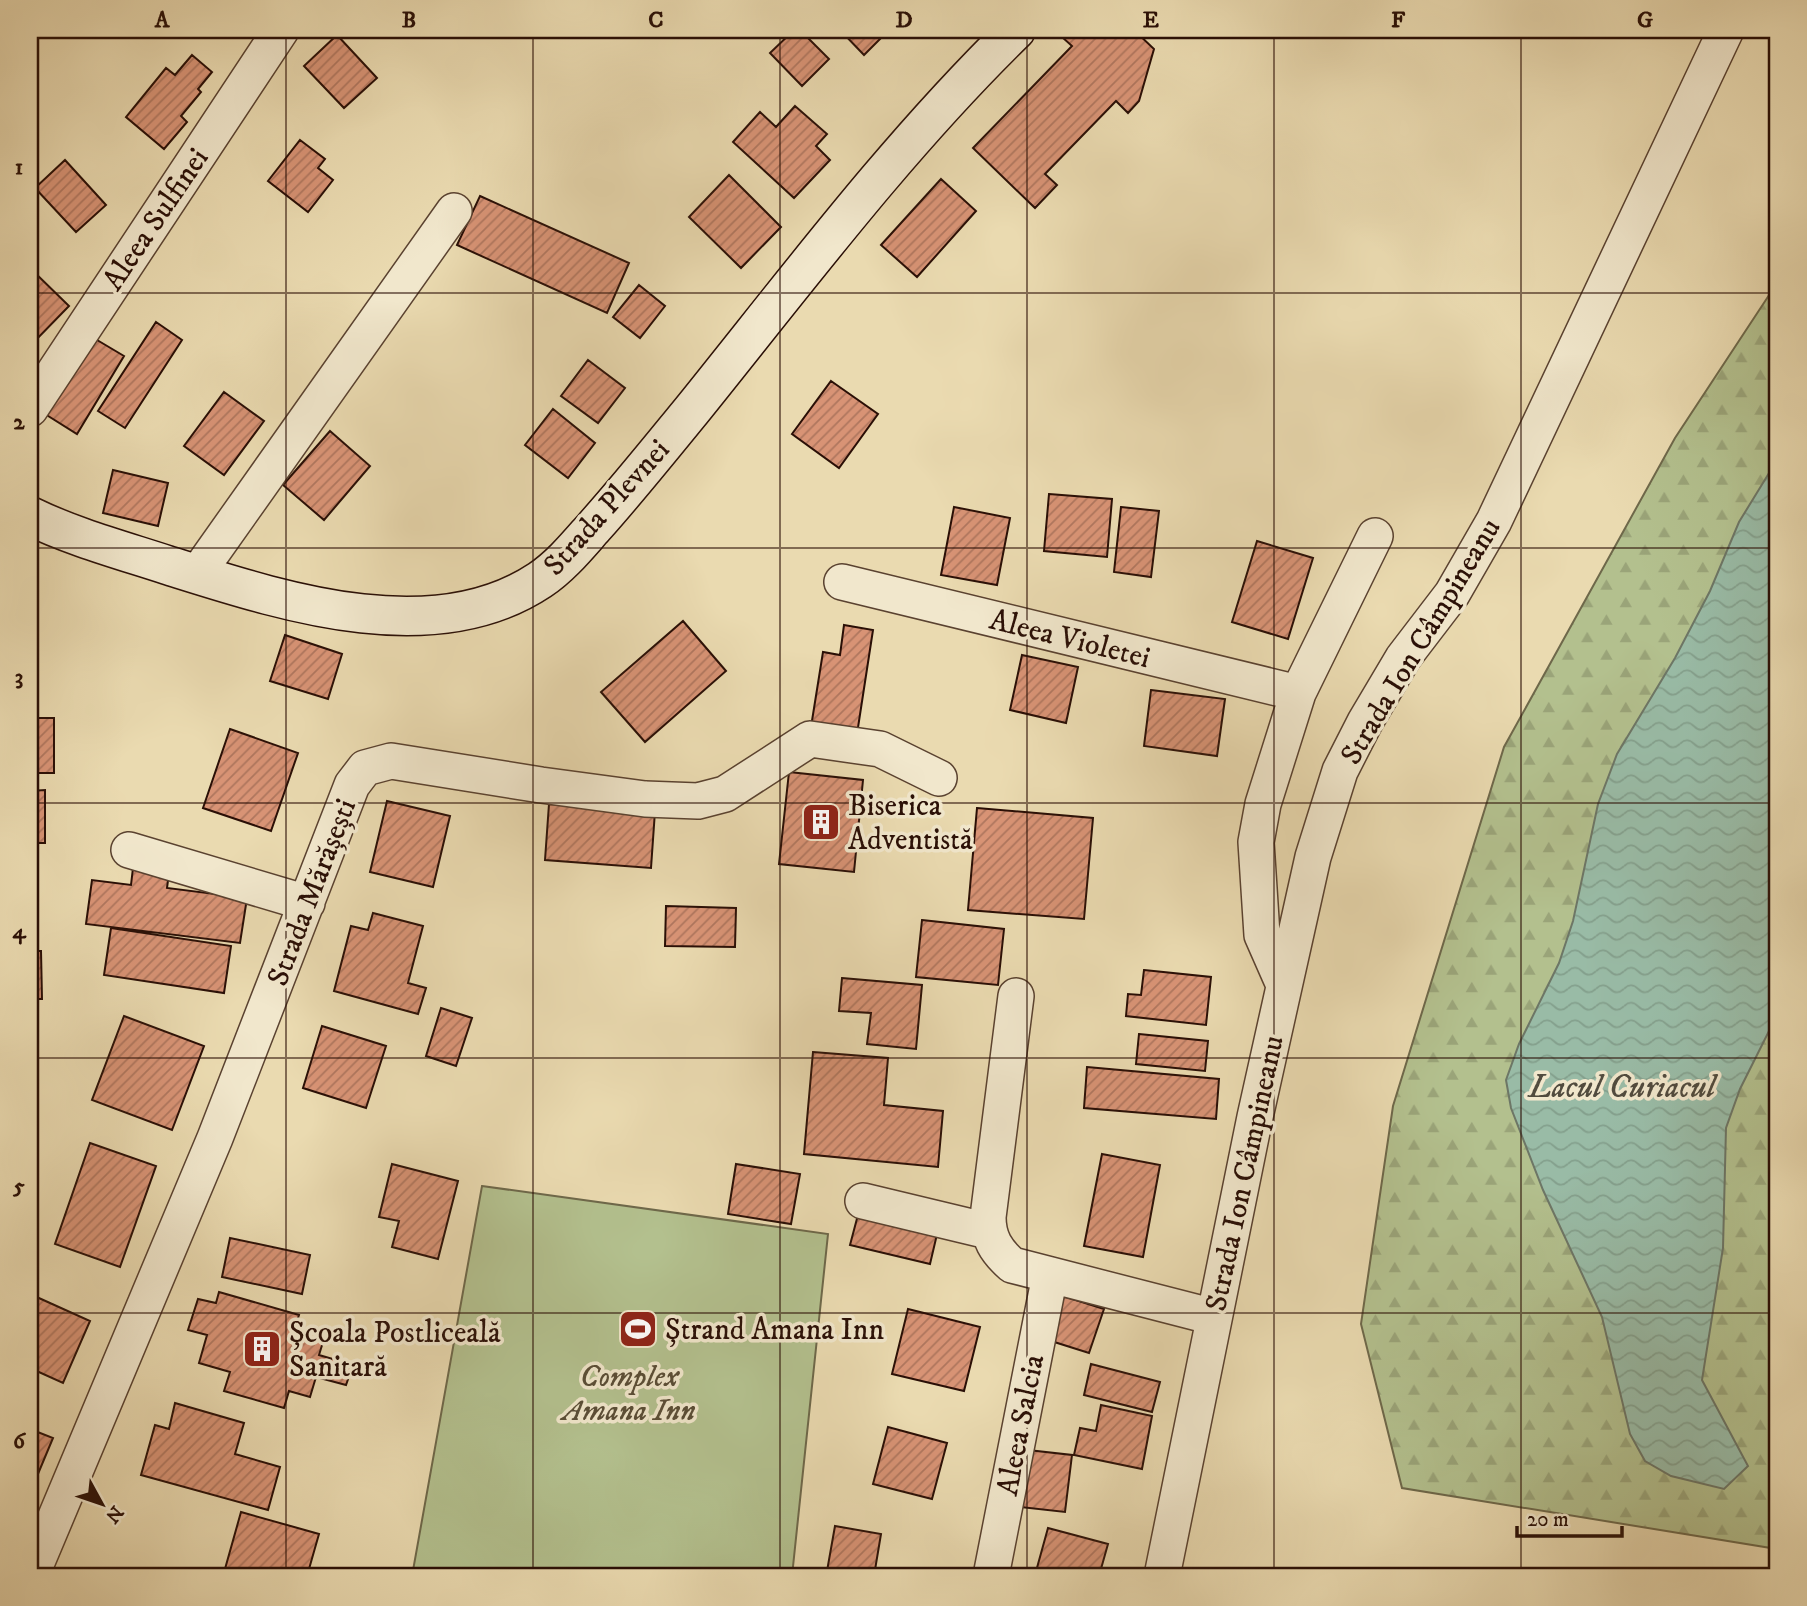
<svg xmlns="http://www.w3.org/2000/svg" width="1807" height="1606" font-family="'IM FELL DW Pica',serif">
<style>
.green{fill:#b3c08e;stroke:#6e684a;stroke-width:2}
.forest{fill:url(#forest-firs);stroke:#6e684a;stroke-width:2}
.water{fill:url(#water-waves);stroke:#6d7666;stroke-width:2}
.building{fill:url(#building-hatch);stroke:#2a0f06;stroke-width:2}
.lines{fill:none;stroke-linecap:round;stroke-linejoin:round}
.street-casing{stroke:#5a4230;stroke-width:38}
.secondary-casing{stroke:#2a0f06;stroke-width:41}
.street{stroke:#f1e7cc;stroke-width:35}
.secondary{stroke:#f1e7cc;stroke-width:38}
.grid{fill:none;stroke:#2a0f06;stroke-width:2;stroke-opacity:0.55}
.labels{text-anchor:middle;stroke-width:7;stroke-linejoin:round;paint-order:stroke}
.street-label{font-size:30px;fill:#2a0f06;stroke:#f1e7cc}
.poi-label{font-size:30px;fill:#2a0f06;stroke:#f1e7cc;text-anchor:start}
.park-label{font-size:30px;font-style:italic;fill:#5a4d36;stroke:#f1e7cc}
.water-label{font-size:32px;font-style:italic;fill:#514b3e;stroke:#f1e7cc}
.neatline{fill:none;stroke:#2a0f06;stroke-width:2.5}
.grid-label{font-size:23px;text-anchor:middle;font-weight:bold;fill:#2a0f06}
</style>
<defs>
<pattern id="forest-firs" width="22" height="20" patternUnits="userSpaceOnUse" patternTransform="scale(1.75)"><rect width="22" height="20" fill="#b3c08e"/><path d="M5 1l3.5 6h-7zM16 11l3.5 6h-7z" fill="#9aa479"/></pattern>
<pattern id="water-waves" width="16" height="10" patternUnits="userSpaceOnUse" patternTransform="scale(1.75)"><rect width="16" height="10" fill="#99bba6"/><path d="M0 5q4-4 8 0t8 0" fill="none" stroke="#84a08d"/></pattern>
<pattern id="building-hatch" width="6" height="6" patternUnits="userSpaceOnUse" patternTransform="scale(1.75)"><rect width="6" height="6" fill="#d89375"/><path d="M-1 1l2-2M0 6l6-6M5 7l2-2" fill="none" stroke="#af765e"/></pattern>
</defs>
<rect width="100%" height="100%" fill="#eadab0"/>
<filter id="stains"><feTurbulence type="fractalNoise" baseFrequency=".00286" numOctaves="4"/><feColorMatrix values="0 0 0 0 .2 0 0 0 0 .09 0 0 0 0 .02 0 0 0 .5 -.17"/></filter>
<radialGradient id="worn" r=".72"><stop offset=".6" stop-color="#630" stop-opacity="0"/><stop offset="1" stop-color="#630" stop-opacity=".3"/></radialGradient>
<!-- green -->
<path class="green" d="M482 1186 828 1234 792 1576H761L738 1572 737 1576H412Z"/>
<!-- forest -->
<path class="forest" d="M1777 283V1549L1402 1488 1361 1324 1393 1106 1504 747 1675 438Z"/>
<!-- water -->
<path class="water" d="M1777 460V1015L1740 1089 1726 1128 1723 1248 1702 1380 1748 1466 1724 1489 1671 1476 1645 1461 1630 1434 1602 1317 1543 1190 1511 1108 1506 1080 1519 1044 1559 963 1573 921 1598 804 1617 754 1675 658 1710 591 1739 522Z"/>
<!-- building -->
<path class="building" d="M794 30H800L829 59 802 86 770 53Z
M840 30H889L864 55Z
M1069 30H1134L1154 49 1139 101 1128 113 1116 101 1045 174 1057 185 1035 208 973 148 1072 46 1062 37Z
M337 35 377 78 344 108 304 66Z
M192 55 212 72 198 89 201 92 181 116 187 122 164 149 126 117 166 68 175 75Z
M795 106 827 134 816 146 830 160 794 198 733 142 760 112 776 127Z
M300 140 325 159 318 168 333 180 308 212 268 181Z
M65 160 106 205 76 232 35 188Z
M729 175 781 227 741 268 689 217Z
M941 179 976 211 917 277 881 245Z
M480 196 629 263 607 313 457 245Z
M30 268 69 306 30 346Z
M639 285 665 306 640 338 613 317Z
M156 322 182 340 125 428 98 411Z
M92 337 124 356 77 434 45 414Z
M588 360 625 388 598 423 561 396Z
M831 381 878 414 839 468 792 434Z
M224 392 264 421 224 475 184 446Z
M553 409 595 443 568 478 525 445Z
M330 431 370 466 324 520 283 485Z
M113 470 168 483 158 526 103 513Z
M1049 494 1112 499 1107 557 1044 551Z
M954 507 1010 518 997 585 941 575Z
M1121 507 1159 511 1151 577 1114 572Z
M1257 541 1313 558 1288 639 1232 622Z
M683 621 726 671 645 742 601 692Z
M844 625 873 630 857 734 811 727 823 652 840 655Z
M285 635 342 654 328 699 270 681Z
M1022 655 1078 667 1066 723 1010 710Z
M1151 690 1225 699 1217 756 1144 746Z
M30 718H54V773H30Z
M230 729 298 753 271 831 203 808Z
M789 772 863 780 854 872 779 864Z
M45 790V843H30V791Z
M387 801 450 816 433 887 370 872Z
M549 804 655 811 651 868 545 860Z
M977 808 1093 818 1084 919 968 910Z
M133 868 169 873 167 888 247 898 240 943 86 924 92 880 131 885Z
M666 906 736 908 735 947 665 946Z
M373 913 423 926 408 983 426 988 418 1014 334 991 351 926 368 930Z
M922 920 1004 929 998 985 916 977Z
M111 928 231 946 224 993 104 975Z
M30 951H41L42 999H30Z
M1144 970 1211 977 1206 1025 1126 1016 1128 994 1141 995Z
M842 978 922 985 916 1049 867 1044 871 1013 839 1011Z
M441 1008 472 1018 456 1066 426 1056Z
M124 1016 204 1046 172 1130 92 1100Z
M322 1026 386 1046 366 1108 303 1088Z
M1139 1034 1208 1041 1205 1071 1136 1064Z
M813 1052 888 1058 884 1105 943 1111 938 1167 804 1154Z
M1087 1067 1219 1079 1216 1119 1084 1108Z
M90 1143 156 1166 120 1267 55 1244Z
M1102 1154 1160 1165 1143 1257 1084 1246Z
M392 1164 458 1181 438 1259 392 1247 399 1221 379 1217Z
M736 1164 800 1174 791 1224 728 1214Z
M859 1211 938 1230 930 1264 850 1245Z
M230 1238 310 1255 302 1294 222 1277Z
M219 1292 299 1315 293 1333 323 1342 319 1355 353 1365 346 1385 316 1377 310 1397 289 1391 284 1408 224 1391 230 1372 199 1363 207 1335 188 1330 198 1299 216 1303Z
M30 1294 90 1321 63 1383 30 1368Z
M1063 1296 1104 1309 1089 1353 1048 1340Z
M908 1309 980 1327 964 1391 892 1374Z
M1091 1364 1160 1382 1152 1412 1084 1395Z
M175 1403 244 1423 235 1454 280 1467 268 1510 141 1475 155 1425 169 1429Z
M1101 1405 1152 1416 1142 1469 1074 1455 1080 1428 1096 1431Z
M888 1427 947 1443 932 1499 873 1484Z
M30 1429 53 1438 30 1493Z
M1019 1449 1072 1455 1065 1512 1012 1506Z
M241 1512 319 1534 307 1576H223Z
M835 1526 881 1534 874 1576 827 1571Z
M1048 1528 1108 1544 1099 1576 1035 1575Z"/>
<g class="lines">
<defs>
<path id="street" d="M30 409 281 30
M197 574 454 211
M842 582 1298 693 1263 804 1256 842 1262 935 1284 985
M1298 693 1375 536
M129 850 307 903
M1016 996 988 1217C988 1238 996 1251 1012 1265L1214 1317
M863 1201 988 1231
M31 1576 215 1138 352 785 365 768 391 761 541 785 645 799 698 801 725 794 810 739 880 749 939 778
M991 1576 1050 1275
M1162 1576 1255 1117 1313 857 1340 771 1365 722 1403 658 1452 594 1494 521 1726 30"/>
<path id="secondary" d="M30 516C73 537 121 550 167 565 279 600 432 652 540 580 561 566 578 545 594 527 628 489 660 449 692 410 796 281 897 146 1016 30"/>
</defs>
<!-- street casing -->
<use href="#street" class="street-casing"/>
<!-- secondary casing -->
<use href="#secondary" class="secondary-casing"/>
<!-- street -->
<use href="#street" class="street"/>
<!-- secondary -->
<use href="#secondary" class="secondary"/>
</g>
<!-- grid -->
<path class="grid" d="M286 30V1576M533 30V1576M780 30V1576M1027 30V1576M1274 30V1576M1521 30V1576M30 293H1777M30 548H1777M30 803H1777M30 1058H1777M30 1313H1777"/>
<!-- icons -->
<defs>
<symbol id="building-square" viewBox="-11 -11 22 22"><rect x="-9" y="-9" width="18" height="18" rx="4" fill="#8f2418" stroke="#f1e7cc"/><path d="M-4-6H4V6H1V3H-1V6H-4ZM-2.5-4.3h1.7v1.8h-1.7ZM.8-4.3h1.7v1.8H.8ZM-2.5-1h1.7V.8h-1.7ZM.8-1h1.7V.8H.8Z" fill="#fff"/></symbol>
<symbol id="stadium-square" viewBox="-11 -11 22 22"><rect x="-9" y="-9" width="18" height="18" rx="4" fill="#8f2418" stroke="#f1e7cc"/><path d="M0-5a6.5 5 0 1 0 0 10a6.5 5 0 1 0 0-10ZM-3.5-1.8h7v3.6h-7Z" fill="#fff"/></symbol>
</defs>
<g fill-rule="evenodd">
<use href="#building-square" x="799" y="800" width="44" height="44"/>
<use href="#stadium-square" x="616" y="1307" width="44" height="44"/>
<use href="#building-square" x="240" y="1327" width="44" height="44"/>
</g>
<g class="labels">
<!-- street labels -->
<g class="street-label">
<text transform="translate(155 219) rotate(-56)" y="10">Aleea Sulfinei</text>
<text transform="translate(606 507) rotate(-48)" y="10">Strada Plevnei</text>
<text transform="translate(1070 638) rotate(14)" y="10">Aleea Violetei</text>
<text transform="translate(1420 641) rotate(-59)" y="10">Strada Ion Câmpineanu</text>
<text transform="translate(311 892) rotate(-69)" y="10">Strada Mărășești</text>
<text transform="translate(1244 1173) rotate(-78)" y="10">Strada Ion Câmpineanu</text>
<text transform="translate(1020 1425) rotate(-79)" y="10">Aleea Salcia</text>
</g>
<!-- poi labels -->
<g class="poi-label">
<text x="848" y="815">Biserica<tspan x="848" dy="34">Adventistă</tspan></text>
<text x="665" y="1339">Ștrand Amana Inn</text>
<text x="289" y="1342">Școala Postliceală<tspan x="289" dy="34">Sanitară</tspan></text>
</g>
<!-- park labels -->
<g class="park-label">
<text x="629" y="1386">Complex<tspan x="629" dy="34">Amana Inn</tspan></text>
</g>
<!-- water labels -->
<g class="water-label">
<text x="1622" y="1097">Lacul Curiacul</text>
</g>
</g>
<!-- margin -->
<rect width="1807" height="1606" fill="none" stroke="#eadab0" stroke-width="77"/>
<!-- north arrow -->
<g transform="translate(102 1504) rotate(130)" stroke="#f1e7cc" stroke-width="5" paint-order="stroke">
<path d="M0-5L12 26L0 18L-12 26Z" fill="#2a0f06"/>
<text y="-10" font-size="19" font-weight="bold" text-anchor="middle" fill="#2a0f06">N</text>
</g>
<!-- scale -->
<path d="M1517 1526v10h105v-10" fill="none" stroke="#2a0f06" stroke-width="3.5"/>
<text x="1527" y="1526" font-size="21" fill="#2a0f06" stroke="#f1e7cc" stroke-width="5" paint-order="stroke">20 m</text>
<rect x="38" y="38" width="1731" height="1530" class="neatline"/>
<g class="grid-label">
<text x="162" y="27">A</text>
<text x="409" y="27">B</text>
<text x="656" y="27">C</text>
<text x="904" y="27">D</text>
<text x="1151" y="27">E</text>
<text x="1398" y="27">F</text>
<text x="1645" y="27">G</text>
<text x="19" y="174">1</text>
<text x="19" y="429">2</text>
<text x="19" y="684">3</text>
<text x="19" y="938">4</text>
<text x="19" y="1193">5</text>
<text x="19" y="1448">6</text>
</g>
<rect width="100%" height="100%" filter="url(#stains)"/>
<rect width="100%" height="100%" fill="url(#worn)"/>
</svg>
